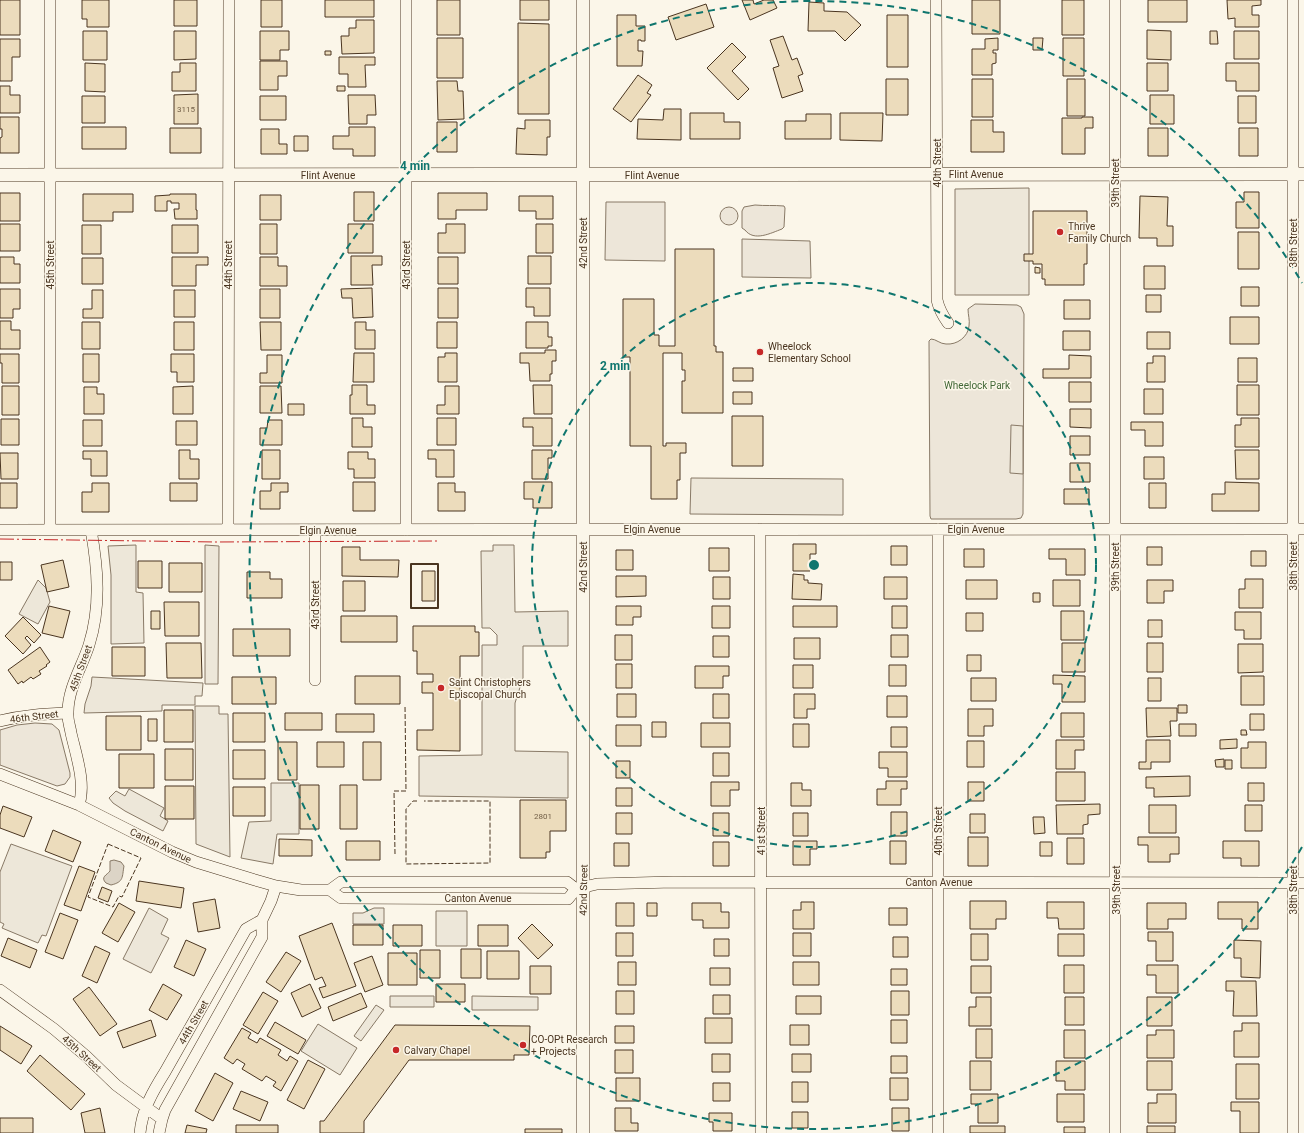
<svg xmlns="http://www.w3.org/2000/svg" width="1304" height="1133" font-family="Roboto,sans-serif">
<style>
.green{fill:#ede6d9;stroke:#887966}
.parking{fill:#ede7d9;stroke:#887966}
.water{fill:#dcd4c6;stroke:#887966}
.building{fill:#ecdcbc;stroke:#4a3520}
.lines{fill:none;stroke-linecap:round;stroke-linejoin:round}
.minor-casing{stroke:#4a3520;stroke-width:12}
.tertiary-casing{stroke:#4a3520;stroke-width:14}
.minor{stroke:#fbf6e9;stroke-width:11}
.tertiary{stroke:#fbf6e9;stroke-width:13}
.fence{stroke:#4a3520;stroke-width:1;stroke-dasharray:5 2;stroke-linecap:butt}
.wall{stroke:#4a3520;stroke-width:2}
.power{stroke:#c62828;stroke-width:1;stroke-dasharray:14 3 2 3;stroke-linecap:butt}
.ring{fill:none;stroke:#0f766e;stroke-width:2;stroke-dasharray:7 5}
.poi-dot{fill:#c62828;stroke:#fbf6e9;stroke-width:1.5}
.labels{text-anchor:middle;stroke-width:3;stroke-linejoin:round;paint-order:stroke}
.number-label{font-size:8px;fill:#725f47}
.street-label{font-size:10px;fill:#4a3520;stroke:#fbf6e9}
.poi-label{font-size:10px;fill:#4a3520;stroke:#fbf6e9;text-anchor:start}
.park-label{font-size:10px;fill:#436837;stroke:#fbf6e9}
.centre{fill:#0f766e;stroke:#fbf6e9;stroke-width:2}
.ring-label{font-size:12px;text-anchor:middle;font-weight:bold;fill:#0f766e;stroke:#fbf6e9;stroke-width:3;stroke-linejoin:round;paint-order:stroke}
</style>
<rect width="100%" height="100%" fill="#fbf6e9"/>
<!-- green -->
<path class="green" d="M606 202H665V261L605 260Z
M755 205C765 206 774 205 784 206L785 208 784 227 782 229C771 233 754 242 745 230L742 228V211L744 207Z
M720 216a9 9 0 1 1 18 0a9 9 0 1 1-18 0Z
M742 239 810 241 811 278 742 277Z
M975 304 1017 305 1021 307 1024 314 1023 514 1021 518 1016 519H931L930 516 929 341 931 339C936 339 940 344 946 344 957 345 968 337 969 326 970 320 968 315 968 309Z
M35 723 52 724 59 730 70 773V777L65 784 57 786 0 765V730L17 725Z"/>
<!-- parking -->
<path class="parking" d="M1029 188V295H955V189Z
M1011 425 1023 426V474L1010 473Z
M691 478 843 479V515L690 514Z
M136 545V592L143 593 144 643 111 644V575L108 546Z
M205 545 219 546 218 684H205Z
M493 545H514L515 612 568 611V646H523V678L515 703V751L568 752V798L419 796V756L482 755V645H497V635L490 628H482L481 551H493Z
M38 580 46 588 50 602 38 624 19 614Z
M92 677 203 683 202 696H195V705H162V711L84 713 85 704 91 686Z
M195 706H219V714H228L230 857 196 844Z
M271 783H299V834H277L273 864 241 858 249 822 271 821Z
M129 789 164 808 160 816 168 821 163 831 125 811 113 803 109 798 116 791 125 796Z
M11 844 72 866 46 936 42 935 38 943 2 928 4 924 0 922V872Z
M149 908 168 919 161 934 169 938 151 973 123 959Z
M374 908H384V924H353V913H363Z
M436 911H467V946H436Z
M390 996H434V1007H390Z
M472 996 538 997V1010H472Z
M376 1005 384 1010 361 1041 354 1036Z
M318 1024 357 1048 340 1075 301 1051Z"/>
<!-- water -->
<path class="water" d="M114 860 121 862 124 866C122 877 124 882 111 885L106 883C100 877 107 875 110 871V861Z"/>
<!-- building -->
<path class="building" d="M0 0H20V35H0Z
M82 0H109V27H87V19H82Z
M174 0H197V26H174Z
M261 0H282V27H261Z
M325 0H374V17H325Z
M437 0H460V35H437Z
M520 0H549V20H520Z
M742 0H753L754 4 764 0H773L777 8 750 20Z
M972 0H1000V34H972Z
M1062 0H1084V35H1062Z
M1148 0H1187V22H1148Z
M1227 0H1261V5L1252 6V15H1259V27H1235V18L1228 19Z
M809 2 824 3V11L847 12 861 25 845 41 835 31H808Z
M706 4 714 27 676 40 668 17Z
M617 15H636V26H645V41H641V40H638V51H643L642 66H617Z
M887 15H908V67H887Z
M356 20H374V53L342 54 341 36H349V28H356Z
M518 23 549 24V114H518Z
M1147 30 1171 31V60L1147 59Z
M83 31H107V60H83Z
M174 31H196V59L174 60Z
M260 31H289V50H280V60H260Z
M1210 31H1217L1218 44H1210Z
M1234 31H1259V59H1234Z
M783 36 792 60 797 58 803 74 798 76 803 91 782 98 773 68 779 66 770 40Z
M437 38H463V78H437Z
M998 38V50H993V53H996V63L992 64V75H972V49H985V39Z
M1033 38H1043L1042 50H1033Z
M1063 38H1084V76H1063Z
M0 39H20V57H12V81H0Z
M732 43 746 57 732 71 749 89 738 100 707 68Z
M325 51H331V55H325Z
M339 57H375V65H365L366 87H348V74H339Z
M260 61H287V76H278V90H260Z
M85 63 105 64V92L85 91Z
M180 63H196V91H172V72H180Z
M1147 63H1168V91H1147Z
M1226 63H1259V91H1236V81H1226Z
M638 75 652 85 647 93 651 95 631 122 613 109Z
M886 79H908V115H886Z
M972 79H993V117H972Z
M1067 79H1085V116H1067Z
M437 81H457L458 91H463L464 119 438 120Z
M0 86H10V95H20V113H0Z
M337 86H345V91H337Z
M198 94V124H174V95Z
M348 95H375L376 115H367V124H349Z
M1150 95H1174V124H1150Z
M82 96H105V123H82Z
M260 96H286V120H260Z
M1238 96H1256V123H1238Z
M664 109H681V140L637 139 638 119 663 120Z
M690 113H724V122H740V139H690Z
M840 113H883L882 141 840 140Z
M806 114H831V139H785V121H806Z
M0 117H19V153H0V138L2 137V129H0Z
M1082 117H1093V128H1085V154H1062V118H1082Z
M525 120H550V137H547V155L516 154 517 128 525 129Z
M971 120H993V132H1004V152H971Z
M437 122H457V152H437Z
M82 127H126V149H82Z
M349 127H375V156H353V149H333V136H349Z
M170 128H201V153H170Z
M1148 128H1168V156H1148Z
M1239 128H1258V156H1239Z
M261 129H279V144H287V154H261Z
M294 136H308V151H294Z
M354 192H374V221H354Z
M1244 192H1259V228H1236V202H1244Z
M0 193H20V221H0Z
M438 193H487V210H456V219H438Z
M83 194H133V212H113V221H83Z
M170 194H196V210H197V219H175L174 209H179V203H171V201H167V211H155V196L170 195Z
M260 195H281V220H260Z
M519 196H553V219H536V211H519Z
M1140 196 1168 197 1167 226H1173V246H1157V238H1139Z
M1033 211H1087V264H1084V285H1045V279H1042V264H1033V261H1024V254H1033Z
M0 224H20V251H0Z
M260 224H277V254H260Z
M348 224H373V253H348Z
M446 224H465V253H438V233H446Z
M536 224H553V253H536Z
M82 225H101V254H82Z
M172 225H198V253H172Z
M1238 232H1259V269H1238Z
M675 249H714V346H716V352H723V413H682V381H685V370H682V353H663V446H666V443H686V453H680V480H677V499H651V446H630V357H623V299H654V335H659V346H675Z
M351 256H382V265H372L373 285H351Z
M528 256H551V284H528Z
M0 257H14V264H20V283H0Z
M172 257H208V265H196V286H172Z
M260 257H278V266H287V286H260Z
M438 257H458V284H438Z
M82 258H103V284H82Z
M1144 266H1165V289H1144Z
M1035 267 1040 268V273H1035Z
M1241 287H1259V306H1241Z
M372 288 373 317 353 318 352 298H342L341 289Z
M438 288H458V318H438Z
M526 288H550V316H534V307H526Z
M0 289H20V309H13V318H0Z
M260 289H280V318H260Z
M92 290H103V318H83V309H92Z
M174 290H195V317H174Z
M1146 295H1161V312H1146Z
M1064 300H1090V319H1064Z
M1230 317H1259V344H1230Z
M0 321H11V330H20V349H0Z
M82 322H100V349H82Z
M174 322H194V350H174Z
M260 322H281V350H261Z
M355 322H366V330H375V349H355Z
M437 322H457V348H437Z
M526 322H548V337H552V346H548V348H526Z
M1063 331H1090V350H1063Z
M1147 332H1170V349H1147Z
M545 350H556V361H552V374H550V381H530L529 363H520V353H545Z
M354 353H374V382H353Z
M445 353H457V382H438V357H445Z
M0 354H19V383H2V363H0Z
M83 354H99V382H83Z
M171 354H194V382H177V372H171Z
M267 355H282V383H260V373H267Z
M1069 355 1091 356V378H1043V369H1069Z
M1153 356H1165V382H1147V363H1153Z
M1238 358H1257V382H1238Z
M733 368H753V381H733Z
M1069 382H1091V402H1069Z
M352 385H367V405H375V414H350V395H352Z
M533 385H552V414H534Z
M1237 385H1259V415H1237Z
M2 386H19V415H2Z
M193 386V414H173V387Z
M260 386H281L282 413H260Z
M445 386H459V414H437V405H445Z
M84 387H97V394H104V414H84Z
M1144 389H1163V414H1144Z
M733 392H752V404H733Z
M288 404H304V415H288Z
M1070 409H1091V428L1070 427Z
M732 416H763V466H732Z
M352 418H363V427H372V447H352Z
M437 418H456V445H437Z
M523 418H552V446H533V427H523Z
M1241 418H1259V447H1235V425H1241Z
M1 419H19V445H1Z
M83 420H102V446H83Z
M268 420H282V445H260V428H267Z
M176 421H197V445H176Z
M1131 422H1163V446H1145V430H1131Z
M1070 436H1090V455H1070Z
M179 450H190V459H199V479H179Z
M262 450H280V479H262Z
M428 450H454V477H436V459H428Z
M532 450H552V458H548V479H532Z
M1235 450H1259V479H1236Z
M83 451H107V476H91V459H83Z
M348 452H368V459H375V478H354V469H348Z
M0 453H18V479H1Z
M1144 457H1164V479H1144Z
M1070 463H1090V482H1070Z
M353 482H375V511H353Z
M524 482H552V508H533V499H524Z
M1225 482 1259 483V511H1212V494H1225Z
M0 483H17V508H0Z
M92 483H109V512H82V492H92Z
M170 483H197V501H170Z
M271 483H288V492H280V509H260V491H271Z
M438 483H455V492H465V511H438Z
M1149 483H1166V508H1149Z
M1064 489H1089V504H1064Z
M793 544H816V554H810V571H793Z
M891 546H907V565H891Z
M342 547H360V560H399L398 577 342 576Z
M1147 547H1162V565H1147Z
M709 548H729V571H709Z
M964 549H984V567H964Z
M1049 549H1085V575H1066V559H1049Z
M616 550H633V570H616Z
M1251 551H1266V566H1251Z
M63 560 69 587 47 592 41 565Z
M138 561H162V588H138Z
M0 562H12V580H0Z
M169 563H202V592H169Z
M422 571H435V601H422Z
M247 572H270V579H282V598H247Z
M793 574 804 575V580H808V583L822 584 821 600 792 599Z
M616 576H646V596L616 597Z
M713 577H730V599H713Z
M884 577H907V599H884Z
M1245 579H1263V608H1239V589H1245Z
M966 580H997V599H966Z
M1053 580H1080V606H1053Z
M1147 580H1173V591H1164V603H1147Z
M343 581H365V611H343Z
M1033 593H1040V602H1033Z
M164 602H199V636H165Z
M49 606 70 611 63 638 42 633Z
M616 606H641V617H633V625H616Z
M712 606H730V628H712Z
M793 606H837V627H793Z
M892 606H907V628H892Z
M151 611H160V629H151Z
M1061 611H1084V640H1061Z
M1235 612H1261V639H1244V630H1235Z
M966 613H983V631H966Z
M341 616H397V642H341Z
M23 617 41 635 34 643 27 636 25 638 31 645 23 654 5 636Z
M1148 620H1162V637H1148Z
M413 626H475V632H479V656H460V751L417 750V730H433V693H422V682H433V674H417V651H413Z
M233 629H290V656H233Z
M615 635H632V660H615Z
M891 635H908V657H891Z
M713 636H729V657H713Z
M794 638H820V659H794Z
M166 643H201L202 678H167Z
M1062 643H1085V672H1062Z
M1147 643H1163V672H1147Z
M1238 644H1263V672L1238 673Z
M40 647 50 662 46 665 47 666 39 671 41 674 33 679 31 677 23 683 22 681 18 684 8 670Z
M112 647H145V676H112Z
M967 655H981V671H967Z
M616 664H632V688H616Z
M793 665H813V688H793Z
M889 665H906V686H889Z
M695 666H729V676H723V688H695Z
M1053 675 1085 676V702H1062V684H1053Z
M355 676H400V704H355Z
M1241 676H1264V705H1241Z
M232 677H276V704H232Z
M971 678H996V701H971Z
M1148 678H1161V701H1148Z
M617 694H636V717H617Z
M713 694H729V718H713Z
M794 694H815V709H807V718H794Z
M887 696H907V717H887Z
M1178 705H1187V713H1178Z
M1146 708H1177V721H1170L1171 736 1147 737Z
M968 709H993V726H984V736H968Z
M164 710H193V742H164Z
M233 713H265V742H233Z
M285 713H322V730H285Z
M1061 713H1084V737H1061Z
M336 714H374V732H336Z
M1250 714H1264V730H1250Z
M106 716H141V750H106Z
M148 719H157V741H148Z
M652 722H666V737H652Z
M701 723H730V747H701Z
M793 724H809V747H793Z
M1179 724H1196V736H1179Z
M616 725H641V746H616Z
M891 727H907V747H891Z
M1241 730H1246L1247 735H1241Z
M1237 739V748L1220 749V740Z
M1056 740H1084V750H1075V769H1056Z
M1146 740H1170V762H1151V769H1139V762H1146Z
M967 741H984V767H967Z
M278 742H297V780H278Z
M317 742H344V767H317Z
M363 742H381V780H363Z
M1248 742H1266V768H1241V748H1248Z
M165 749H193V780H165Z
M233 750H265V779H233Z
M879 752H907V777H888V768H879Z
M713 753H729V776H713Z
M119 754H154V788H119Z
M1224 759V767H1216L1215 760Z
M1225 760H1232V769H1225Z
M616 761H630V778H616Z
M1056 772H1085V801H1056Z
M1190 776V796L1154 797V788H1146V777Z
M886 781H907V789H901V805H877V789H886Z
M711 782H739V790H730V806H711Z
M968 782H984V801H968Z
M791 783H802V790H811V806H791Z
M1248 783H1264V801H1248Z
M300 785H319V829H300Z
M340 785H357V829H340Z
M165 786H194V819H165Z
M233 787H265V816H233Z
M616 788H632V806H616Z
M520 800H566V831H550V852H546V858H520Z
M1100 804V814L1088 815V824L1083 825V834H1057L1056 805Z
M1149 805H1176V833H1149Z
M1245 805H1262V831H1245Z
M3 806 32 817 24 837 0 828V815Z
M891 812H907V836H891Z
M616 813H632V834H616Z
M713 813H729V836H713Z
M793 813H808V836H793Z
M970 814H985V833H970Z
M1033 817H1044L1045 833 1034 834Z
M53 830 81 842 73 862 45 851Z
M968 837H988V866H968Z
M1138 837H1179V854H1170V862H1148V845H1138Z
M1067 838H1084V864H1067Z
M279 839 312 840V856H279Z
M346 841H380V860H346Z
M793 841H817V849H810V865H793Z
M890 841H906V864H890Z
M1223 841H1259V866H1241V858H1223Z
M713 842H729V866H713Z
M1040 842H1052V856H1040Z
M614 843H629V866H614Z
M79 866 95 872 81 911 64 905Z
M139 881 184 888 181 908 136 901Z
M102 887 112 891 108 902 98 898Z
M215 899 220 928 198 932 193 903Z
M970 901H1006V919H996V929H970Z
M801 902H814V929H793V910H801Z
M1047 902H1084V929H1059L1058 918H1047Z
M1218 902H1258V929H1242V919H1218Z
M119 903 135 912 118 942 102 933Z
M616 903H634V926H616Z
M647 903H657V916H647Z
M692 903H721V912H729V928H703V920H692Z
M1147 903H1186V919H1168V929H1147Z
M889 908H907V925H889Z
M60 913 78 920 63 959 45 952Z
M332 923 356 986 323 998 319 988 326 986 322 977 315 980 299 936Z
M532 924 553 945 538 959 518 938Z
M353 925H383V945H353Z
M393 925H422V946H393Z
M478 925H508V946H478Z
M1148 932H1173V961H1156V941H1148Z
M616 933H633V956H616Z
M793 933H811V956H793Z
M971 934H988V960H971Z
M1058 934H1084V956H1058Z
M893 937H908V957H893Z
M8 938 37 950 30 968 1 956Z
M714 939H729V956H714Z
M186 940 206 949 194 976 174 967Z
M1234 940 1261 941 1260 978 1241 977V958H1234Z
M95 946 110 953 97 983 82 976Z
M461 949H481V978H461Z
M420 950H440V978H420Z
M487 951H519V979H487Z
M286 952 301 961 281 992 266 982Z
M388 953H417V985H388Z
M372 956 383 985 365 992 354 963Z
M618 962H636V985H618Z
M793 962H819V985H793Z
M1064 965H1084V993H1064Z
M1147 965H1178V993H1156V975H1147Z
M530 966H551V994H530Z
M971 966H991V993H971Z
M710 968H730V985H710Z
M891 969H907V985H891Z
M1226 981H1256L1257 1016H1233L1234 991H1226Z
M163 984 182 995 167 1020 149 1010Z
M310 984 321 1008 302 1017 291 993Z
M436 984H465V1002H436Z
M89 987 117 1024 100 1036 73 999Z
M616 991H634V1014H616Z
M891 991H909V1015H891Z
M263 992 278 1001 258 1034 243 1025Z
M361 993 367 1007 333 1021 328 1007Z
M713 995H730V1014H713Z
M796 996H821V1014H796Z
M976 997H991V1026H969V1007H976Z
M1065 997H1084V1025H1065Z
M1147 997H1172V1026H1147Z
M705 1018H732V1043H705Z
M151 1020 156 1036 123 1048 117 1032Z
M891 1020H907V1043H891Z
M275 1022 306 1040 298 1054 267 1036Z
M1242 1023H1259V1057H1234V1031H1242Z
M395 1025 530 1026 529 1055H514V1060H409L364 1121V1133H320V1121H324Z
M790 1025H809V1045H790Z
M0 1026 32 1046 21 1064 0 1050Z
M615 1026H634V1043H615Z
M242 1028 251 1033 248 1038 257 1043 260 1038 281 1050 278 1055 287 1061 290 1056 298 1061 281 1091 273 1086 276 1082 266 1076 262 1081 242 1069 245 1064 237 1059 233 1064 224 1058Z
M976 1029H992V1058H976Z
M1064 1030H1085V1058H1064Z
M1156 1030H1174V1058H1147V1035H1156Z
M615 1050H633V1073H615Z
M712 1054H730V1072H712Z
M792 1054H811V1072H792Z
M40 1055 85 1094 71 1110 27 1071Z
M891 1056H907V1073H891Z
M308 1060 325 1069 304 1109 287 1100Z
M970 1061H991V1090H970Z
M1056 1061H1085V1090H1065V1081H1056Z
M1147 1061H1172V1090H1147Z
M1236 1064H1259V1099H1236Z
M215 1073 233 1083 213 1121 195 1111Z
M616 1078H640V1101H616Z
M890 1078H908V1100H890Z
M792 1082H808V1102H792Z
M713 1083H730V1101H713Z
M241 1091 268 1102 260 1121 233 1109Z
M971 1094H998V1123H978V1104H971Z
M1057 1094H1084V1122H1057Z
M1157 1094H1176V1123H1148V1103H1157Z
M1231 1102H1259V1133H1240V1111H1231Z
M100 1108 105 1133H85L81 1113Z
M615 1108H631V1123H638V1131H615Z
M892 1108H909V1131H892Z
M792 1112H808V1128H792Z
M709 1113H732V1131H713V1122H709Z
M0 1118H33V1133H0Z
M187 1125 207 1129 206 1133H185Z
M236 1125H278V1133H236Z
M970 1126H1005V1133H970Z
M1147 1126H1175V1133H1147Z
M1064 1127H1085V1133H1064Z
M525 1129H562V1133H525Z"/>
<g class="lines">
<defs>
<path id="minor" d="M50 0V530
M406 0V530
M936 0 937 300C939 309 943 316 948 323
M1115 0V1133
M760 529 761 1133
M938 529V1133
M0 530 1304 529
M228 530 229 0
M315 530V680
M0 721C23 715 44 714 67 713
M0 774 79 805 172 852 196 862 255 880 276 886 301 890H330L341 898 568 899 576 889 597 884 673 882 1304 883
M79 805C86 783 76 755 71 733 70 726 67 719 68 712 68 688 82 667 89 645 101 607 98 569 91 530
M330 890 341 882H567L576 889
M0 990 54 1029 86 1056 116 1085 162 1119
M140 1133C142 1110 153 1091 165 1072L246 929 262 920
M159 1133 162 1119 165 1110 262 937V920L271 901 276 886
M1293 1133V0"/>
<path id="tertiary" d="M583 0V1133
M0 175 1304 174"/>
</defs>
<!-- minor casing -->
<use href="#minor" class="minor-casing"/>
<!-- tertiary casing -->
<use href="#tertiary" class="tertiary-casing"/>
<!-- minor -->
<use href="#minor" class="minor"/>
<!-- tertiary -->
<use href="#tertiary" class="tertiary"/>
<!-- fence -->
<path class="fence" d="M417 801H413L406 809V864L490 863V801H424
M108 844 141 858 122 897 119 896 113 907 88 897Z
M395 854 394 791H406L405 705"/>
<!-- wall -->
<path class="wall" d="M411 564H438V608H411Z"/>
<!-- power -->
<path class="power" d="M0 539 216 542 437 541"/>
</g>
<!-- distance rings -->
<g class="ring">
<circle cx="814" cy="565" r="282"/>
<path d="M1302 847A564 564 0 1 1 1302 283"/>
</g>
<!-- markers -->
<g class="poi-dot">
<circle cx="1060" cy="232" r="4"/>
<circle cx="760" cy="352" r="4"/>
<circle cx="441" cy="688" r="4"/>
<circle cx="523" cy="1045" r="4"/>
<circle cx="396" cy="1050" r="4"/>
</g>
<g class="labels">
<!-- number labels -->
<g class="number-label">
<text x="186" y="112">3115</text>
<text x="543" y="819">2801</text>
</g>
<!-- street labels -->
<g class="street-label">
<text transform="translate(937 163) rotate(-90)" y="4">40th Street</text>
<text x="976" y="178">Flint Avenue</text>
<text x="328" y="179">Flint Avenue</text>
<text x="652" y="179">Flint Avenue</text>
<text transform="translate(1115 183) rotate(-90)" y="4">39th Street</text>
<text transform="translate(583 243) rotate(-90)" y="4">42nd Street</text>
<text transform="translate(1293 243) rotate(-90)" y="4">38th Street</text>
<text transform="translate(50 265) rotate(-90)" y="4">45th Street</text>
<text transform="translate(228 265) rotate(-90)" y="4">44th Street</text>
<text transform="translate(406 265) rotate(-90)" y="4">43rd Street</text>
<text x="652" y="533">Elgin Avenue</text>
<text x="976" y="533">Elgin Avenue</text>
<text x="328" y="534">Elgin Avenue</text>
<text transform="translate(1293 566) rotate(-90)" y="4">38th Street</text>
<text transform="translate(583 567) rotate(-90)" y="4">42nd Street</text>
<text transform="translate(1115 567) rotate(-90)" y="4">39th Street</text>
<text transform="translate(315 605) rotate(-90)" y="4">43rd Street</text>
<text transform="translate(80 668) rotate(-70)" y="4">45th Street</text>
<text transform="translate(34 716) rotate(-7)" y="4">46th Street</text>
<text transform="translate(761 831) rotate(-90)" y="4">41st Street</text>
<text transform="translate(938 831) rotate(-90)" y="4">40th Street</text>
<text transform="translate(161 845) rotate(26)" y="4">Canton Avenue</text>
<text x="939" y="886">Canton Avenue</text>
<text transform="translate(583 890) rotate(-89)" y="4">42nd Street</text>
<text transform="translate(1116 890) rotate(-90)" y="4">39th Street</text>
<text transform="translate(1293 890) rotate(-90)" y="4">38th Street</text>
<text x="478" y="902">Canton Avenue</text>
<text transform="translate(193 1022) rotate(-60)" y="4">44th Street</text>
<text transform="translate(82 1053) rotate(42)" y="4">45th Street</text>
</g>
<!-- poi labels -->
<g class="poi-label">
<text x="1068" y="230">Thrive<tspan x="1068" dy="12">Family Church</tspan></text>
<text x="768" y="350">Wheelock<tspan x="768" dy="12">Elementary School</tspan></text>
<text x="449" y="686">Saint Christophers<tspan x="449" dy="12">Episcopal Church</tspan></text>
<text x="531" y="1043">CO-OPt Research<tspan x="531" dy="12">+ Projects</tspan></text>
<text x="404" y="1054">Calvary Chapel</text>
</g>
<!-- park labels -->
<g class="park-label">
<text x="977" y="389">Wheelock Park</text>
</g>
</g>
<circle cx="814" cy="565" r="6" class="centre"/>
<g class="ring-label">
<text x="415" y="170">4 min</text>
<text x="615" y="370">2 min</text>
</g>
</svg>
